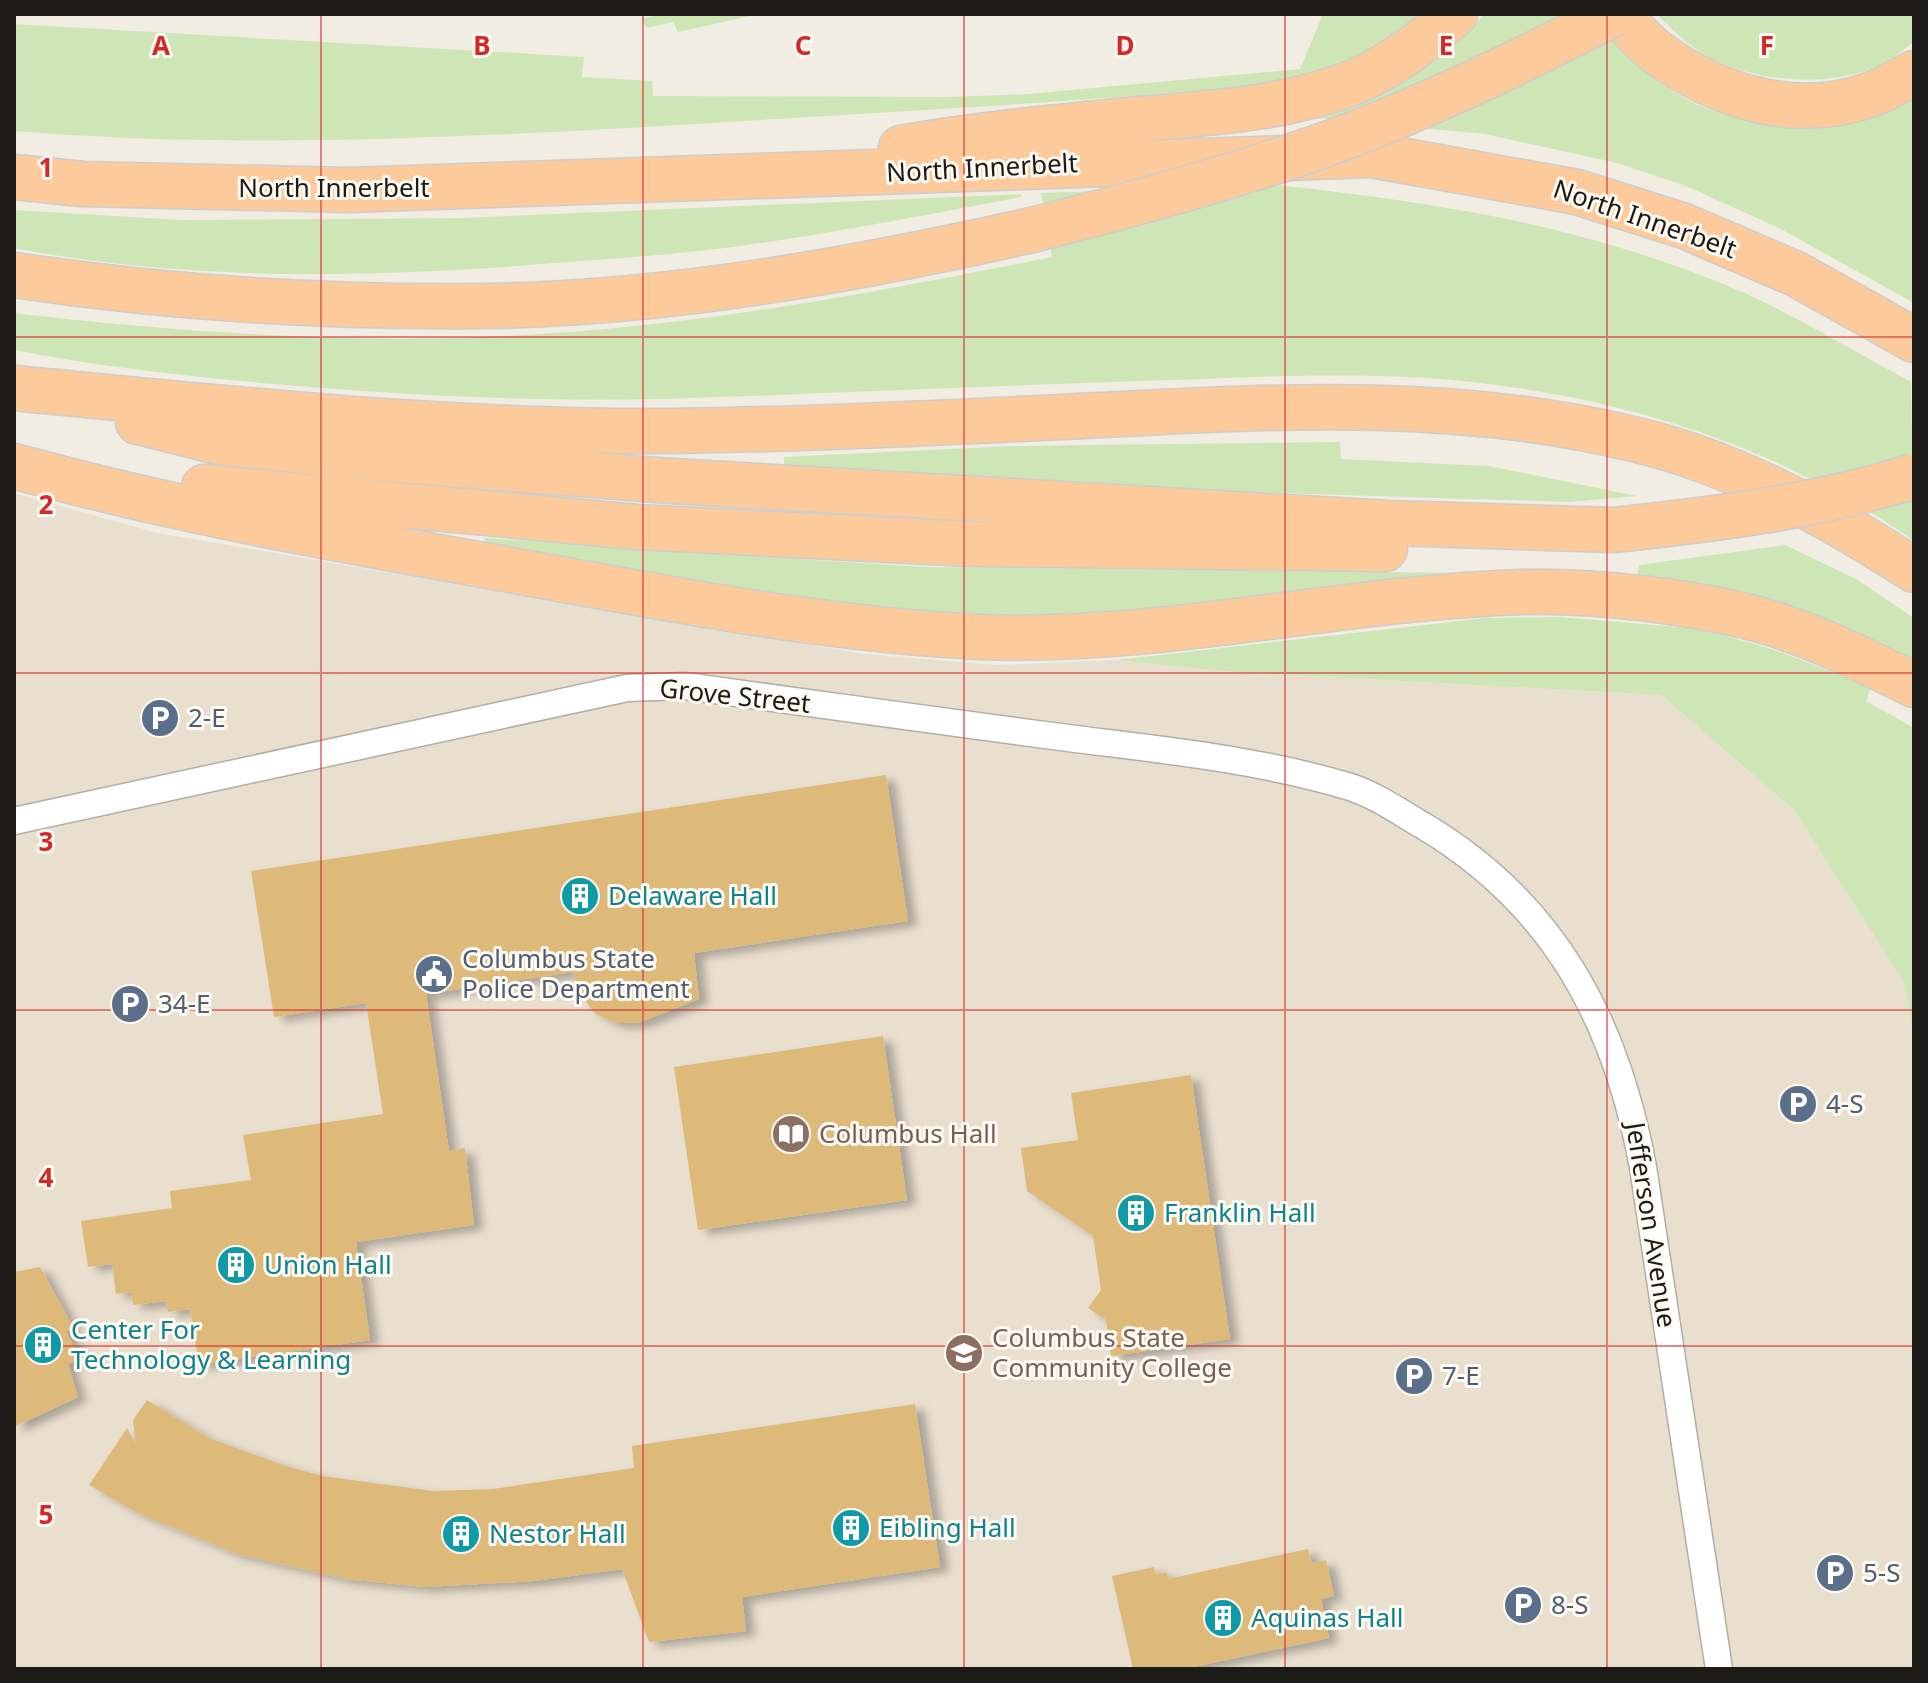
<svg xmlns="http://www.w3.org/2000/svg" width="1928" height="1683" font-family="'Noto Sans',sans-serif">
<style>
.built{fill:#e9dfcf}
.green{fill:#cee5b6}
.building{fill:#ddba7a;filter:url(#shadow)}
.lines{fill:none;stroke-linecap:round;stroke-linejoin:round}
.minor-casing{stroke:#b3aea4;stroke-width:29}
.motorway-casing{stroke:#cdcdcc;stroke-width:47}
.minor{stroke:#fff;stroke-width:26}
.motorway{stroke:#fdcb9b;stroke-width:44}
.motorway-bridge-casing{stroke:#cdcdcc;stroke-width:47;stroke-linecap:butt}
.motorway-bridge{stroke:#fdcb9b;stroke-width:44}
.grid{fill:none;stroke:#d62828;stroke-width:2;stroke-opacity:0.55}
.labels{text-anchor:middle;stroke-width:6;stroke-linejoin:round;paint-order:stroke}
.street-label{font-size:26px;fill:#1d1b17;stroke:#fffaf2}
.service-label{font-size:26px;fill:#4e5e75;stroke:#fffaf2;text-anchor:start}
.culture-label{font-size:26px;fill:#0d838f;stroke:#fffaf2;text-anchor:start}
.education-label{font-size:26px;fill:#785e54;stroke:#fffaf2;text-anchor:start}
.grid-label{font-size:26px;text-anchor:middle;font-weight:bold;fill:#d62828;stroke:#fffaf2;stroke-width:6;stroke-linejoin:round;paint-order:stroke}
</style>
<defs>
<filter id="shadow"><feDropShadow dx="9" dy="5" stdDeviation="4" flood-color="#0004"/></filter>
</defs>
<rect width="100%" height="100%" fill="#f2ede3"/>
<!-- built -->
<path class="built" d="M14 493 158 533 864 654 997 665 1117 660 1221 671 1661 695 1794 810 1905 984 1914 1036V1669H14Z"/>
<!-- green -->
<path class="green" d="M663 14H759L678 32 673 22 647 28 641 19Z
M1323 14H1422C1389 45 1349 69 1304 78 1248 89 1190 91 1133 96 1030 104 927 110 825 116 555 132 283 153 14 131V24L584 57 582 77 652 81 653 96 945 97 1029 94 1300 69Z
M1484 14H1593C1634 68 1685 114 1757 120 1772 121 1790 115 1805 113 1841 107 1878 102 1914 96V303L1779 228 1686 186 1617 163 1485 134 1317 118V108C1376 83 1442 64 1484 14Z
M1657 14H1914V42C1904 49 1894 58 1884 63 1837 88 1761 83 1715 60 1693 50 1674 32 1657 14Z
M1278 185C1435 203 1567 222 1716 281 1784 308 1848 348 1911 382L1914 541C1777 444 1616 395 1451 380 1348 371 1243 378 1140 381 990 386 841 393 692 398 552 403 413 396 274 384 187 376 100 367 14 350V313C177 332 344 344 509 336 692 327 872 293 1052 257L1041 193Z
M1021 194V197C927 215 834 233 740 246 666 256 591 260 516 266 350 278 179 280 14 248V210L182 220 464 218Z
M1340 442 1341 459 1489 466 1637 496 1569 502 1210 491 784 465V457L1011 446Z
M485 538 922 567 1466 573 1099 620 1023 621 797 600 484 545Z
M1785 545 1856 579 1914 618V659C1826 613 1735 591 1638 575L1639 565Z
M1559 617 1702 629 1775 650 1871 687 1866 701 1914 728V1036L1905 984 1794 810 1661 695 1221 671 1117 660 1486 618Z"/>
<!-- building -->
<path class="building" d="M886 775 908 921 694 953 699 999 638 1023H616L596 1014 588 1005 572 972 426 994 449 1151 465 1148 474 1225 356 1242 370 1340 199 1365 190 1309 168 1312 166 1301 133 1305 131 1292 116 1294 112 1264 88 1267 81 1221 172 1208 170 1191 251 1180 243 1135 383 1114 366 1003 274 1017 251 871Z
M883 1036 907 1200 698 1230 674 1067Z
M1191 1075 1230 1339 1111 1356 1106 1320 1088 1308 1101 1290 1093 1236 1027 1191 1021 1148 1078 1140 1071 1093Z
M40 1267 74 1329 66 1331 80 1359 68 1364 78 1397 14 1427V1272Z
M147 1400 209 1438 286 1466 322 1476 433 1491 493 1489 634 1468 632 1446 915 1404 940 1567 742 1597 746 1631 649 1642 622 1569 534 1581 425 1587 346 1579 237 1554 139 1514 89 1485 127 1428 136 1445 133 1420Z
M1308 1549 1312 1563 1326 1560 1334 1596 1321 1599 1329 1638 1184 1669H1133L1112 1576 1154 1567 1155 1574 1167 1572 1168 1579Z"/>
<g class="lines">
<defs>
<path id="minor" d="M14 821 627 688 686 686C813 704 941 721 1068 738 1162 750 1256 759 1347 786 1374 794 1398 811 1422 825 1554 903 1616 1021 1643 1167L1719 1669"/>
<path id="motorway" d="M1618 14C1631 27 1644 43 1658 53 1718 97 1797 121 1869 95 1885 90 1900 80 1914 73
M901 148C980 134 1058 127 1138 119 1210 113 1287 109 1354 82 1392 66 1424 41 1455 14
M14 177 83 184 349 190 1372 155 1577 192 1684 226 1796 274 1914 340
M14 275C169 298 329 308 486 306 670 303 853 270 1032 230
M14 388C233 409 453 433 674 431 816 429 959 422 1101 415 1283 406 1455 396 1633 439 1733 462 1829 515 1914 570
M138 422 218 442 349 456 656 480 1388 523 1614 530
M14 466C183 513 355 542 527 573 676 600 828 630 979 637 1162 644 1340 598 1521 592 1595 590 1701 602 1771 623 1821 639 1868 662 1914 685
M204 487 637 527 969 544 1385 549"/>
</defs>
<!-- minor casing -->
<use href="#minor" class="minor-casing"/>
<!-- motorway casing -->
<use href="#motorway" class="motorway-casing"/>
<!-- minor -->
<use href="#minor" class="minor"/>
<!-- motorway -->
<use href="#motorway" class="motorway"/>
<defs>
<path id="motorway-bridge" d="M1032 230C1123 207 1213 183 1301 153 1404 118 1517 64 1613 14
M1614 530C1716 519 1816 507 1914 476"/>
</defs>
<!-- motorway-bridge casing -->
<use href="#motorway-bridge" class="motorway-bridge-casing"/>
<!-- motorway-bridge -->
<use href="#motorway-bridge" class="motorway-bridge"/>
</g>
<!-- grid -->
<path class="grid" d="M321 14V1669M643 14V1669M964 14V1669M1285 14V1669M1607 14V1669M14 337H1914M14 673H1914M14 1010H1914M14 1346H1914"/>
<!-- icons -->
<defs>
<symbol id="parking-disc" viewBox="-11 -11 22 22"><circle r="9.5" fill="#5c6f8a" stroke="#fffaf2"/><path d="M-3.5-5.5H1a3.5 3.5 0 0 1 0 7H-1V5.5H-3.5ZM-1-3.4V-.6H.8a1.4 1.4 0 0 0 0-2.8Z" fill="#fff"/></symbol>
<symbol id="building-disc" viewBox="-11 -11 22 22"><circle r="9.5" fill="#0f9aa8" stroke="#fffaf2"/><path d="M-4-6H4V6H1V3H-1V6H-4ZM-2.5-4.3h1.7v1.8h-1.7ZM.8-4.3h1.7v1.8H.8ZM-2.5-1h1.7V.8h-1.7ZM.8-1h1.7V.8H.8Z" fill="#fff"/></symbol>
<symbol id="civic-disc" viewBox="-11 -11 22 22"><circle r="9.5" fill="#5c6f8a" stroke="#fffaf2"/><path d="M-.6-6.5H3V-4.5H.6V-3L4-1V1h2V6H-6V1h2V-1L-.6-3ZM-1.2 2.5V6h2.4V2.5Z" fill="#fff"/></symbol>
<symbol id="library-disc" viewBox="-11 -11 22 22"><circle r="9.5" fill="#8d6e63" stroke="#fffaf2"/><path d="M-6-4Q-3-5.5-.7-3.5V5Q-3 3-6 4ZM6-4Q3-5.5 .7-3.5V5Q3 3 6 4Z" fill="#fff"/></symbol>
<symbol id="university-disc" viewBox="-11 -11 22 22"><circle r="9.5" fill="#8d6e63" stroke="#fffaf2"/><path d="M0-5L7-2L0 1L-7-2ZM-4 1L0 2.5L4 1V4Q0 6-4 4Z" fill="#fff"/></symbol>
</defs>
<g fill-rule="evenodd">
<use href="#parking-disc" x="138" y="696" width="44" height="44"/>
<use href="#building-disc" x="558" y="874" width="44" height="44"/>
<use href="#civic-disc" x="412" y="952" width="44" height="44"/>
<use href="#parking-disc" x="108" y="982" width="44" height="44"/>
<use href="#parking-disc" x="1776" y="1082" width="44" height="44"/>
<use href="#library-disc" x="769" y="1112" width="44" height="44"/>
<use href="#building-disc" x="1114" y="1191" width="44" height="44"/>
<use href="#building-disc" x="214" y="1243" width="44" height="44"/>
<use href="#building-disc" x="21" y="1323" width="44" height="44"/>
<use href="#university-disc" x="942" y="1331" width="44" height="44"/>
<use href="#parking-disc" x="1392" y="1354" width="44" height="44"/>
<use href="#building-disc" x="829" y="1506" width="44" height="44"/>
<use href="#building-disc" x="439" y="1512" width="44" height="44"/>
<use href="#parking-disc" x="1813" y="1551" width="44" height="44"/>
<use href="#parking-disc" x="1501" y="1583" width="44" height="44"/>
<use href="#building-disc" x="1201" y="1596" width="44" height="44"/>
</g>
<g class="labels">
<!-- street labels -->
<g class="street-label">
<text transform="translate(982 168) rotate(-3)" y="9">North Innerbelt</text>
<text x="334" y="197">North Innerbelt</text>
<text transform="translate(1645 219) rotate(19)" y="9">North Innerbelt</text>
<text transform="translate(735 696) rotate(6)" y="9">Grove Street</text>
<text transform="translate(1651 1225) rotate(81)" y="9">Jefferson Avenue</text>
</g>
<!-- service labels -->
<g class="service-label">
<text x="188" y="727">2-E</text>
<text x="462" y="968">Columbus State<tspan x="462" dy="30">Police Department</tspan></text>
<text x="158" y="1013">34-E</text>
<text x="1826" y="1113">4-S</text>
<text x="1442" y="1385">7-E</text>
<text x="1863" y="1582">5-S</text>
<text x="1551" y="1614">8-S</text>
</g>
<!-- culture labels -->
<g class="culture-label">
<text x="608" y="905">Delaware Hall</text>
<text x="1164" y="1222">Franklin Hall</text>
<text x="264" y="1274">Union Hall</text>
<text x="71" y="1339">Center For<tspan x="71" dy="30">Technology &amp; Learning</tspan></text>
<text x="879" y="1537">Eibling Hall</text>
<text x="489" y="1543">Nestor Hall</text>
<text x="1251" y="1627">Aquinas Hall</text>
</g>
<!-- education labels -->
<g class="education-label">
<text x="819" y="1143">Columbus Hall</text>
<text x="992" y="1347">Columbus State<tspan x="992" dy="30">Community College</tspan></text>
</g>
</g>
<g class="grid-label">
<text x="161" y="55">A</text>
<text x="482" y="55">B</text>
<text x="803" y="55">C</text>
<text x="1125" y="55">D</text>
<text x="1446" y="55">E</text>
<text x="1767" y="55">F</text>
<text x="46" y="177">1</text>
<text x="46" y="514">2</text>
<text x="46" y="851">3</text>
<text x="46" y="1187">4</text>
<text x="46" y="1524">5</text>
</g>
<!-- border -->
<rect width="1928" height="1683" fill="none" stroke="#1d1b17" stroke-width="32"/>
</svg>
